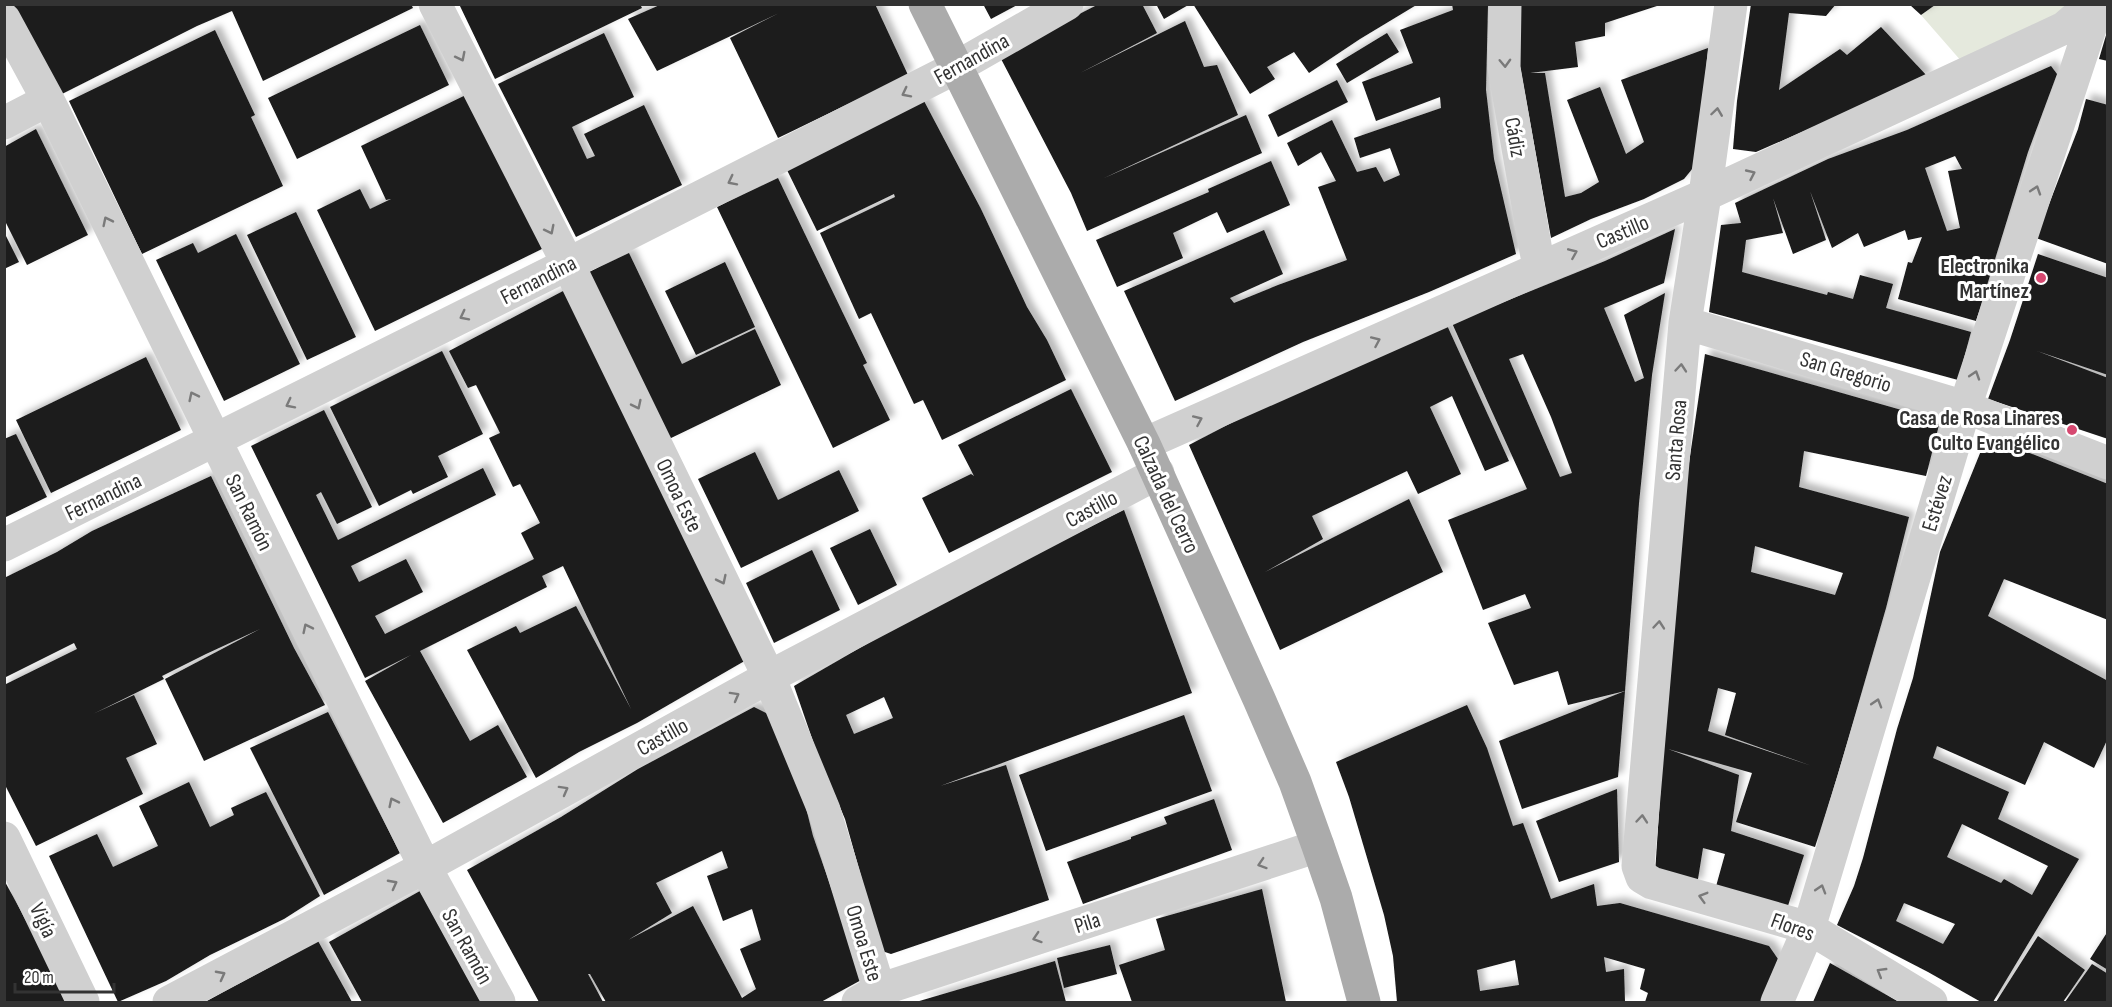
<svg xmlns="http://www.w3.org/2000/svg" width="2112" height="1007" font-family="'Sofia Sans Condensed',sans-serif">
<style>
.green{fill:#e5e9dd}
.building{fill:#1a1a1a;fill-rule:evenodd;filter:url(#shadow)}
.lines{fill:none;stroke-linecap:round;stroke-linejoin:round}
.minor{stroke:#d0d0d0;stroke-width:33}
.major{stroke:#ababab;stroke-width:33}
.oneway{stroke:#7a7a7a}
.poi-dot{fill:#d64870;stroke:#fff;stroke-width:2}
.labels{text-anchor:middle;stroke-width:6;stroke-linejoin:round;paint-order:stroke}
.street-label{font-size:22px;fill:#333;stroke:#fff}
.poi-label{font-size:22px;font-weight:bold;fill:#333;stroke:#fff;text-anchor:end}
</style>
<defs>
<filter id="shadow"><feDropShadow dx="5.5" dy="-5.5" stdDeviation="3" flood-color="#0004"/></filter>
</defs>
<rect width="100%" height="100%" fill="#fff"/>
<!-- green -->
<path class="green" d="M1935 5H2079L1962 62 1921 15Z"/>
<!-- building -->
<path class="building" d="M11 4H411L413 8 263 81 232 11 197 26 60 95Z
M459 4H640L642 8 495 79Z
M662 4H875L908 75 778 138 730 38 779 13 657 71 628 19Z
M983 4H1019L991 19Z
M1099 4H1142L1157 33 1080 73 1185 21 1204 67 1217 65 1238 115 1102 179 1246 115 1262 153 1087 231 1071 193 999 55Z
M1156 4H1190L1164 19Z
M1193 4H1418L1360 39 1309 73 1294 52 1267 67 1275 79 1250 94Z
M1452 4H1488L1486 90 1494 159 1516 254 1429 292 1303 342 1175 401 1124 291 1264 230 1283 274 1230 298 1234 303 1278 285 1347 260 1318 187 1336 181 1321 152 1298 166 1287 143 1332 120 1357 172 1376 167 1384 182 1400 175 1390 148 1360 158 1354 138 1441 108 1440 97 1376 121 1362 82 1413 63 1400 30 1453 10Z
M1516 4H1663L1605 23V36L1575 42 1578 67 1530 73H1545L1565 197 1581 193 1599 182 1567 100 1600 87 1626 154 1644 142 1621 80 1708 48 1697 163 1684 179 1644 199 1591 219 1551 238 1515 38Z
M1751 4H1836L1826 16 1789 13 1779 90 1840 49 1847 55 1881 27 1928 77 1756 152 1733 149 1737 101Z
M1910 5H1935L1921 15Z
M420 25 449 85 297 159 268 98Z
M215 30 255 115 251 117 283 186 142 254 69 101Z
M2107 32H2108V61L2099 59Z
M604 33 634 97 572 127 587 159 595 156 584 134 644 105 682 185 576 237 498 84Z
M1387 33 1399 52 1347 83 1336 64Z
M2051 66 2057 74 2028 152 1976 321 1898 299 1908 262 1912 263 1922 237 1908 240 1905 230 1864 247 1858 233 1832 248 1810 191 1826 240 1793 254 1773 198 1783 233 1746 240 1742 272 1827 295 1828 292 1853 299 1860 275 1893 284 1886 308 1971 332 1958 380 1709 312 1721 225 1741 223 1735 203 1828 159 1907 130ZM1955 156 1962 169 1948 171 1960 228 1947 231 1925 168Z
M1337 80 1348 102 1278 137 1268 115Z
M472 92 546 247 375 331 317 210 360 189 370 209 391 199 386 200 361 146Z
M2086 99 2108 105V264L2036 238 2078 129Z
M924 101 981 209 1027 307 1047 340 1066 380 942 440 923 400 914 404 871 313 859 319 820 233 895 197 894 194 817 231 786 168Z
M36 129 88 235 27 265 4 219V147Z
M1271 161 1290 205 1227 233 1217 212 1173 233 1183 258 1117 287 1096 240 1209 192 1208 189Z
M778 178 867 363 863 365 890 420 833 448 717 207Z
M296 212 356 337 307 360 247 235Z
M1675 229 1664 283 1604 308 1635 382 1644 378 1624 315 1665 293 1652 375 1639 503 1625 691 1618 777 1522 809 1499 741 1625 691 1568 705 1558 671 1514 685 1488 623 1531 608 1525 594 1483 610 1448 520 1527 489 1452 323 1605 261ZM1523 354 1551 417 1572 473 1560 477 1509 359Z
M4 232 19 262 4 269Z
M236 234 300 364 224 401 156 260 193 243 198 253Z
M629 253 682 364 755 329 781 385 669 439 589 272Z
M2038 254 2108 278V375L2037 351 2108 378V439L1988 399 2010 340Z
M725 262 755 327 696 355 665 291Z
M565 290 748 659 637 723 579 752 536 778 467 650 516 626 520 633 576 606 631 709 563 566 542 576 547 587 420 651 470 741 498 725 527 777 443 823 365 681 411 655 365 678 251 446 324 410 372 507 337 524 321 492 316 495 338 540 483 468 496 495 351 566 359 582 406 559 423 592 375 616 385 634 534 559 521 533 540 523 520 484 513 487 489 438 500 433 476 385 468 388 449 351Z
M1445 321 1509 461 1485 471 1452 396 1430 407 1461 474 1418 494 1407 471 1312 516 1323 539 1265 572 1409 499 1443 572 1280 650 1189 445 1262 407Z
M442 351 483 434 438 456 448 477 413 494 411 490 379 506 330 407Z
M1705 354 1940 421 1926 476 1804 451 1799 487 1909 517 1886 608 1838 774 1815 847 1736 822 1752 773 1668 749 1739 775 1731 831 1804 855 1787 909 1715 890 1725 854 1703 848 1697 885 1655 874 1676 552ZM1755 546 1843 573 1835 595 1751 572ZM1718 688 1736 693 1725 735 1812 766 1708 731Z
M146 357 181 430 51 493 16 420Z
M1071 389 1112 472 949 553 922 498 971 474 974 476 958 445Z
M16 434 47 497 4 518V439Z
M1987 436 2108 484V620L2004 579 1988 616 2108 681V738L2094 768 2044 742 2025 785 1937 746 1933 758 2009 792 1998 819 2079 859 1993 1002H1981L1928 972 1837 925 1854 886 1863 858 1897 729 1913 678 1940 552ZM1962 824 2048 866 2032 895 2004 879 2001 883 1947 857ZM1904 903 1955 924 1943 944 1896 921Z
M755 452 778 500 839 470 859 511 741 568 698 479Z
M211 476 294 648 325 705 204 761 165 679 260 629 206 654 162 676 164 679 93 714 134 695 157 744 126 758 143 794 36 846 4 783V685L77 649 74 643 4 678V578L57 552 92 531Z
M1124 510 1192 693 940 786 1006 765 1049 900 891 954 882 951 845 819 816 750 794 686 943 600ZM884 697 893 718 854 734 846 715Z
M870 529 897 585 858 605 830 548Z
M812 550 840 610 774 643 746 583Z
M1467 705 1487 748 1513 826 1523 823 1551 899 1594 884 1597 906 1620 903 1769 946 1778 959 1762 1002H1645L1648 993 1640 989 1645 969 1604 957 1606 972 1624 969 1625 1002H1397L1393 956 1384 915 1349 797 1336 762ZM1515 960 1519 985 1480 991 1477 970Z
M754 707 768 714 805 804 813 836 863 979 821 1002H606L590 974H588L603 1002H539L467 870 561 817 638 769ZM722 851 728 868 707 876 723 921 752 909 761 940 740 949 756 989 742 998 693 906 628 940 672 913 656 883Z
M328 712 400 853 324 895 250 748Z
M1184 715 1212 791 1046 851 1019 775Z
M189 782 210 827 234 815 231 808 266 792 320 896 284 919 210 955 166 981 118 1002 49 856 97 834 113 867 158 846 139 806Z
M1617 789 1619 862 1559 882 1536 821Z
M1214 799 1232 850 1083 904 1067 862 1131 839V837L1167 824 1164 817Z
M4 880 16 902 69 1002H4Z
M1262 889 1286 1002H1132L1119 965 1165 950 1156 919Z
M420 891 481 1002H362L329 942Z
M2108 931V970L2090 959Z
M2038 936 2085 970 2063 1002H1996Z
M318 941 352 1002H205Z
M1110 945 1117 974 1064 988 1057 958Z
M1055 961 1066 1002H916Z
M1830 963 1899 1002H1813Z
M2092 964 2108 974V1002H2065Z"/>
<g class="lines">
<!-- minor -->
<path class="minor" d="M435 4 568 264 769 677 824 810 883 1002
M1505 4 1504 68 1539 268
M1731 4 1705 195 1685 323 1638 866 1642 877 1652 883 1809 928 1931 1002
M4 19 48 100 425 867 499 1002
M4 123 48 100
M1685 323 1965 407 2108 463
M1144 444 1705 195 2064 28 2092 4
M4 545 568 264 955 68 1067 4
M4 838 83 1002
M169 1002 425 867 769 677 1158 473
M858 1002 879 990 1318 846
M1777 1002 1809 928 1965 407 2098 4"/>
<!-- major -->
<path class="major" d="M925 4 1144 444 1259 699 1295 782 1318 846 1336 898 1364 1002"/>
</g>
<!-- one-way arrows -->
<defs><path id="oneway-chevron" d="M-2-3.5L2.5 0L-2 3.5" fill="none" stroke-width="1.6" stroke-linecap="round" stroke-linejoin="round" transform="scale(1.5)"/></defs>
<g class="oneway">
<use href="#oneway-chevron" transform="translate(461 57) rotate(63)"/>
<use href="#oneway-chevron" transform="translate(1505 63) rotate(88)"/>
<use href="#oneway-chevron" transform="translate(906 93) rotate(153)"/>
<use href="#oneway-chevron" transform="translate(1717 112) rotate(-82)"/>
<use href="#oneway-chevron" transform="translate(1751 174) rotate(-25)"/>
<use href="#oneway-chevron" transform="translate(732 181) rotate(153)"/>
<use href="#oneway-chevron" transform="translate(2036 190) rotate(-72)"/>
<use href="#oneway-chevron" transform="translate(107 221) rotate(-116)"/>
<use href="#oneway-chevron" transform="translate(550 230) rotate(63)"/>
<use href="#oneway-chevron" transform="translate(1573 253) rotate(-23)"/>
<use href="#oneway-chevron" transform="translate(464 316) rotate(153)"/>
<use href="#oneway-chevron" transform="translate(1376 341) rotate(-24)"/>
<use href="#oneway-chevron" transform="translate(1681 368) rotate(-85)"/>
<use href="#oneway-chevron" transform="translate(1975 375) rotate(-72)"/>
<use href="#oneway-chevron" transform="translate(193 396) rotate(-116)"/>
<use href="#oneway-chevron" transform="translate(290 404) rotate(153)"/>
<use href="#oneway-chevron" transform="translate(637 405) rotate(64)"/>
<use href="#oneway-chevron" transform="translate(1198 420) rotate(-24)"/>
<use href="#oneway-chevron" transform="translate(722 580) rotate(64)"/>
<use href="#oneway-chevron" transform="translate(1659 625) rotate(-85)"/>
<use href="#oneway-chevron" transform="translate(307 628) rotate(-116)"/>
<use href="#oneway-chevron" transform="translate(735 696) rotate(-29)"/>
<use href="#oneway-chevron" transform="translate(1877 703) rotate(-73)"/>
<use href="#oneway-chevron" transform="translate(564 790) rotate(-29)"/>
<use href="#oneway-chevron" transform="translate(393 802) rotate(-116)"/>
<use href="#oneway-chevron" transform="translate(1642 819) rotate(-85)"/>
<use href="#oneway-chevron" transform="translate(1262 864) rotate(162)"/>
<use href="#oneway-chevron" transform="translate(393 884) rotate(-28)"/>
<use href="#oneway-chevron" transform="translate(1821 889) rotate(-73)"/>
<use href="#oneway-chevron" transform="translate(1703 897) rotate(-164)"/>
<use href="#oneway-chevron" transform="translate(1037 938) rotate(162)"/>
<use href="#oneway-chevron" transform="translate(1881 972) rotate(-149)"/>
<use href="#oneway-chevron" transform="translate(221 975) rotate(-28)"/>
</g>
<!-- markers -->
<g class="poi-dot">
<circle cx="2041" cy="278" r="6"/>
<circle cx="2072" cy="430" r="6"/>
</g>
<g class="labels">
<!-- street labels -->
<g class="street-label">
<text transform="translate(971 58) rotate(-29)" y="8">Fernandina</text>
<text transform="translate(1516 137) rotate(80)" y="8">Cádiz</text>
<text transform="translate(1622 231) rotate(-23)" y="8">Castillo</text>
<text transform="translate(538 279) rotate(-27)" y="8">Fernandina</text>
<text transform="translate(1846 371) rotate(17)" y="8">San Gregorio</text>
<text transform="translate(1675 440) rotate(-85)" y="8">Santa Rosa</text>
<text transform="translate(1167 494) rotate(65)" y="8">Calzada del Cerro</text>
<text transform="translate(680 495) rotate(64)" y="8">Omoa Este</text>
<text transform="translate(103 496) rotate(-26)" y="8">Fernandina</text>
<text transform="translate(1936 503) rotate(-73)" y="8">Estévez</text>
<text transform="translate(1091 508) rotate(-28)" y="8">Castillo</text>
<text transform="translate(250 512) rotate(64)" y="8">San Ramón</text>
<text transform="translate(662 736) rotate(-29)" y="8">Castillo</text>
<text transform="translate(44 920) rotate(65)" y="8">Vigía</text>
<text transform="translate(1087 922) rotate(-18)" y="8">Pila</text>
<text transform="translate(1793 926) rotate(20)" y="8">Flores</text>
<text transform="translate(865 943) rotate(73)" y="8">Omoa Este</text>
<text transform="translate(468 946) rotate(61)" y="8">San Ramón</text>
</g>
<!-- poi labels -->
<g class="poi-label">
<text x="2029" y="273">Electronika<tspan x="2029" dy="25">Martínez</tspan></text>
<text x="2060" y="425">Casa de Rosa Linares<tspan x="2060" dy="25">Culto Evangélico</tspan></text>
</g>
</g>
<!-- border -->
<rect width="2112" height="1007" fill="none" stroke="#333333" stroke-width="12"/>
<!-- scale -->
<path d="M15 983v9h99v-9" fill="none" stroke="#333333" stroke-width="3"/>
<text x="24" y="983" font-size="18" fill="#333333" stroke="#ffffff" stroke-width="4.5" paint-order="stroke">20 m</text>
</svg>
